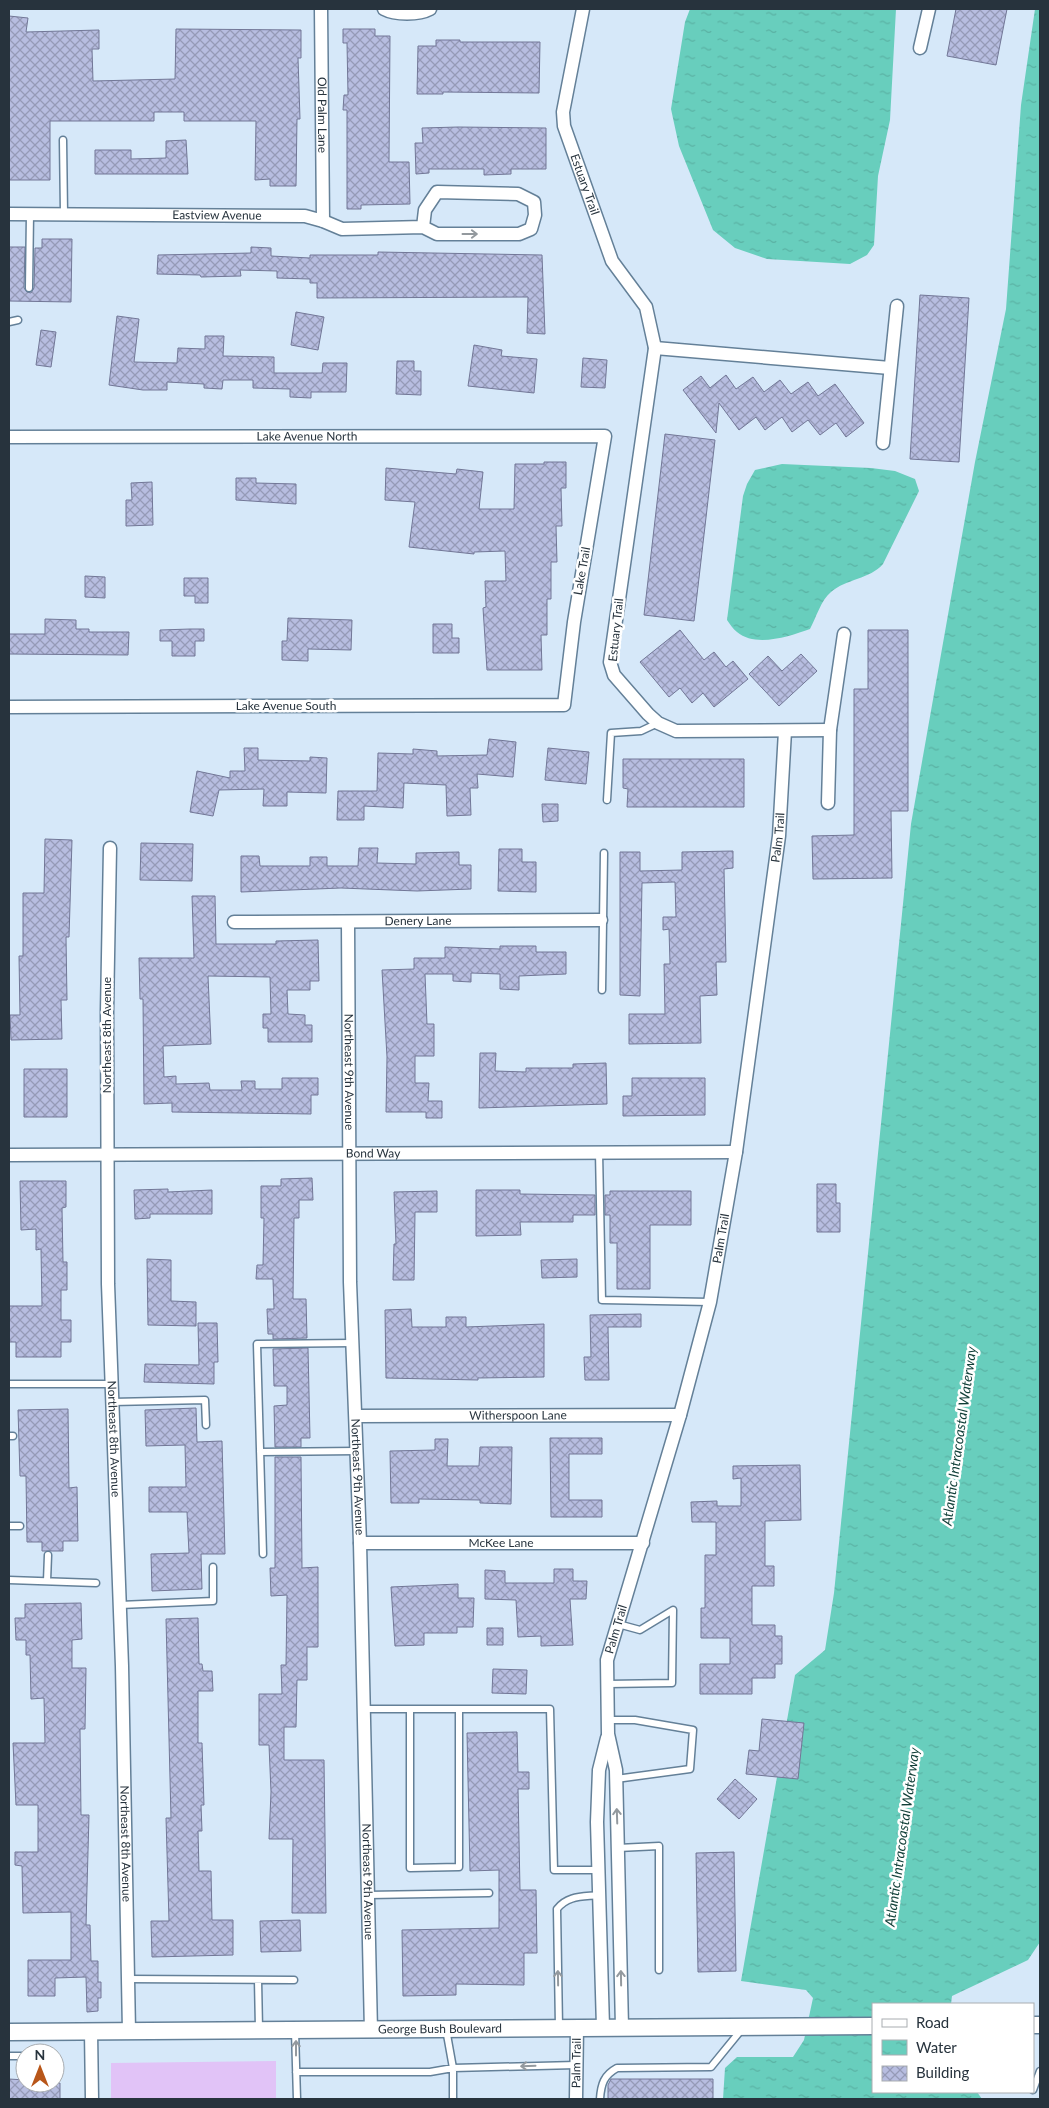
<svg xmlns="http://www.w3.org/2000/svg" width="1049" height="2108" font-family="Lato,sans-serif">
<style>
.grass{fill:#e1c3f7}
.water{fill:url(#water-ripples)}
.building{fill:url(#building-cross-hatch);stroke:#727797}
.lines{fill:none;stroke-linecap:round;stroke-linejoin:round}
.service-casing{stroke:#648098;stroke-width:9}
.minor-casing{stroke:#648098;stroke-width:15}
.tertiary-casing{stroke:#648098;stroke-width:19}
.service{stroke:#fff;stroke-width:6}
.minor{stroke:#fff;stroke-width:12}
.tertiary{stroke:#fff;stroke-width:16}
.oneway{stroke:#93999e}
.labels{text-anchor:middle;stroke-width:5;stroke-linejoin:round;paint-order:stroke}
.street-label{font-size:12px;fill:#27333d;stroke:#fff}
.water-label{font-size:14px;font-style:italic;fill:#103f38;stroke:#fff}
</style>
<defs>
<pattern id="water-ripples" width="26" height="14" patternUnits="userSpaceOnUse" patternTransform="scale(1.25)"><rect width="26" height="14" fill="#68cebd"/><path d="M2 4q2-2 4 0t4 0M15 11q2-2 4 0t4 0" fill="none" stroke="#5ab1a3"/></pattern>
<pattern id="building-cross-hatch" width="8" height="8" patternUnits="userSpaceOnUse" patternTransform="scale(1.25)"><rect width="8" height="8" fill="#b7bde0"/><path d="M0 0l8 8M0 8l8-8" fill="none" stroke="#959ab7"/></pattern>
</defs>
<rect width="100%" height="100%" fill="#d6e8f9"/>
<!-- grass -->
<path class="grass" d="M276 2061V2099H111V2063Z"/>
<!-- water -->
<path class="water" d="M690 9H896L890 120 878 176 874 245 867 255 850 264 767 259 735 248 713 230 679 146 671 109 685 22Z
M1035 9H1040V1942L1028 1960 952 1996 951 2004H873V2092H977L982 2099H723L725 2068 737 2057H793L804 2040 813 1998 806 1990 741 1981 795 1675 825 1650 834 1593 911 824 975 462 1006 309 1021 105Z
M782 464 871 468 895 471 915 479 919 491 883 564C870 579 846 579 831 592 821 600 816 618 810 629 790 636 756 648 737 632 733 629 730 624 727 620L743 496 747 484 755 470Z"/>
<!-- building -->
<path class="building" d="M956 9H1007L996 65 947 56Z
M9 16 28 18 26 32 99 30V49H92L93 81 175 79 176 29 301 30V58H298L300 119H297L296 186H270V179L255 180 256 121H184V112H154V121H50V180H9Z
M343 29H375V36H390L389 162H409L410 204 361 205V209H347V110H343L344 95H348L347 43H343Z
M436 40H460V42H540L539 93 443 92V94H417L418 46H436Z
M458 127 546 128V169H511V174L484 175V169H429V173L416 174 415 143H423L422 128Z
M186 140 188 174H95V150H131V159L166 158V141Z
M42 239H72L71 302 9 301V247H25L24 288 27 292 31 293 34 288 35 248H42Z
M251 247 271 248V256L310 258V255H378V252L542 255 545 334 527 333 528 297 317 298V283H310V279L277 278V271L240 270 241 276 201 277 200 275 157 274 158 255 251 253Z
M920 295 969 298 959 462 910 459Z
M296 312 324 317 318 350 291 345Z
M117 316 139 319 134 362 177 363 178 348 205 349V336H224L223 356 274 357V373H322L323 363H347L346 392H311V398L290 397V389L253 388V380H223L222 389 204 388V384L167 382V390H143L109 385Z
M41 330 56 332 51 367 36 365Z
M474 345 502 350 501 356 537 359 534 393 468 386Z
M583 358 607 360 605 388 581 387Z
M397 361H414V371H421V395L396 394Z
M726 375 736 389 753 377 764 392 780 380 791 394 808 382 818 396 835 384 864 423 846 437 836 423 820 435 808 420 792 432 782 417 765 430 756 417 739 430 719 403 716 433 683 390 701 376 710 388Z
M665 434 715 440 694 621 644 615Z
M544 462H566V488H561L562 526H556L557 562H551V599H547V635H541L542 670H487L483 608 486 607 485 581H506L505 551 474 552V554L409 547 415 502 385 500 386 468 456 474 457 469 483 472 479 509H514L515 464H544Z
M236 478H256V483L296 484V504L236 500Z
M152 482 153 525 126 526V500H132L131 483Z
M85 576 105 577V598L85 597Z
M184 578H208V603H195V596H184Z
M288 618 352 620 351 650 308 649V661L282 660V641H287Z
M45 619 76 620V629H89V632H129L128 655 9 654V634H45Z
M433 624H452V638H459V653H433Z
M190 629H204V641H195V656H172V641H160V630Z
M680 630 704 660 714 652 726 667 733 661 748 679 714 707 703 693 692 703 680 688 669 697 640 662Z
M868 630H908V811H891L892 878 813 879 812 836 854 835V689H868Z
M801 654 817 671 779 706 749 674 768 656 782 671Z
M489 739 516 742 513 777 477 774 478 788H470L471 815 447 816 446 785 404 783 403 808 364 806V820H337L338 791H377L378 753 413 754V749L437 751V756L487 755Z
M244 748H258V760L310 761V757L327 758 326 793 287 792V806H263L264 789 219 790 213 816 190 812 197 771 230 778V771H245Z
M548 748 589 752 586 784 545 780Z
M623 759H744V807H627L628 789 623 788Z
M542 804H558V821L543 822Z
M45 839 72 840 69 937H66L67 1000H61L62 1039 11 1040 10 1015H20L19 956H23V893H44Z
M141 843 193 844 192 881 140 880Z
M359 848H378L377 863 416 864V853L459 852V865H471V889L417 891 341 888 241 892V856H259L260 866H310V857H327V866H358Z
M499 849H522V862H536V892L498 891Z
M733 851V868L724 869 726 962H716L717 995 700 996 701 1043 629 1044V1014H665L664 964H670L669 929 663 930V917H676L675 882 642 883 640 996 620 995V852H640V871L682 870V852Z
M192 896H215L216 944H276V941L318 940 319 981H310V990H287L288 1014 305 1015V1025H312V1042H268V1028H263V1014H271L270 977 208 976 211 1044 163 1046 164 1077 176 1076V1084L209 1083 210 1090H242L241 1081H255V1089H282V1078H318V1095H311V1114L172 1112V1103L144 1104 143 999H140L139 958H194Z
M500 946H536V952H566V974L519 976V990L500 989V974L471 973V982L453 981V974H425L427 1024H434V1056H415V1083H429L428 1101H442V1118H426V1112H386L387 1057 382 970 414 969V958H445V947L500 949Z
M480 1053H496L495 1071 526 1072V1068H573V1064L606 1063 607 1104 479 1108Z
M24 1069H67V1117H24Z
M632 1078H705V1115L623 1116V1096H632Z
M312 1178 313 1200H299V1218H294L293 1299H306L307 1338 273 1339V1334H268L267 1309H274L273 1279H256L257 1265H263L264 1218H261V1186H281V1179Z
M20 1181H66V1207L62 1208 63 1262H67V1290H61V1320H71V1342H61V1357H16V1342H9V1306H42L41 1249 36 1250V1229L21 1230Z
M817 1184H836V1203H840V1232H817Z
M168 1189V1192L212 1190V1214H150V1218L135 1219 134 1190Z
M476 1190H520V1194L595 1195V1215H573V1222H520L521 1235 476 1236Z
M437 1191V1212H415L414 1280H393L394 1244H396L394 1192Z
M610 1191H691V1225H650V1289H617V1243H610V1215H605V1195H610Z
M147 1259 171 1260V1301L196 1302V1326L148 1325Z
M577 1259V1277L542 1278 541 1260Z
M411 1309 412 1327H446V1317H466V1327L544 1324V1377L478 1378V1380L386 1378 385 1310Z
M641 1314V1327H608L609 1380H585L584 1357H591L590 1315Z
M198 1323H217L218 1362H214V1384L144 1382 145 1364 199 1365Z
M308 1348 310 1438H301V1447H275L274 1406 287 1405V1386H274L273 1349Z
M196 1408 197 1442 222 1441 225 1554H201L202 1589 152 1591 151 1554 189 1553 187 1512H149V1487H186L185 1445 146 1446 145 1410Z
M68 1409 69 1488 77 1487 78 1541H63V1551H42V1542H27L26 1476H20L18 1410Z
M550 1438H602V1454H569V1500H602V1517H551Z
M435 1439H448L447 1466H479L480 1447H512L511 1504 480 1503V1500L419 1499V1503H391L390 1451 435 1450Z
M275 1457H301L302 1568 318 1567V1647H307V1680H297L296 1727H284V1760H324L326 1913H292L293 1839H269L271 1792 269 1745H259V1694H282L281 1665H286L287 1595 271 1596 270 1568H275Z
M800 1465 801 1520 765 1521V1566H774V1586H752V1625H775V1636H782V1664H775V1678H752V1694H700V1664H730V1638H701V1608H705V1555H716V1522H692L691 1502 717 1501V1506H741V1478L733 1479V1466Z
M554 1569H573V1581H587L586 1599H570L573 1645 541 1646V1636L518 1637 516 1600 485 1599V1570L505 1571V1583H554Z
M458 1584V1598H474L473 1627H457V1633H424V1645L395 1646 391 1587Z
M81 1603 82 1639 72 1640V1668H86L85 1729H80L81 1815H89L86 1925H90L91 1961H98V1982H101V1998H98V2011L87 2012 86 1977 55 1978V1996H28V1960H71V1912L23 1913 22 1866 15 1865V1852H38V1805H16L13 1743H45L44 1698 31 1699 30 1655H26V1640H16L15 1618H25V1604Z
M198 1618 199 1664H202L203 1671H212L213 1691H198V1743H202L204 1805H201L202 1831H198L199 1871H211L212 1920H233V1955L152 1957 151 1921H169L166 1818H171L166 1619Z
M487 1628H503V1645H487Z
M493 1669 527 1670 526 1694 492 1693Z
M762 1719 804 1723 798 1779 746 1774 749 1750 759 1751Z
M517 1732 518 1772H529V1789H518L520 1890H536L537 1953H524V1985L456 1984V1995L403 1996 402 1930 499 1928V1870L470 1871 467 1733Z
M735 1779 757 1799 739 1819 717 1799Z
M734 1852 736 1971 698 1972 696 1853Z
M300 1920 301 1951 261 1952 260 1921Z
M9 2079 25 2080V2083H60V2099H9Z
M611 2079H713V2099H608V2085Z"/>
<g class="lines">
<defs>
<path id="service" d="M63 140 64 214
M29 288 30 214
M9 322 18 320
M607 800 611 733 641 731 658 723
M602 990 604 853
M599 1152 602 1300 710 1302
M9 1384H112
M112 1402 205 1400 206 1425
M9 1436H13
M260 1452 357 1451
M9 1526H20
M263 1554 257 1344 353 1343
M9 1580 96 1583
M47 1581 48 1555
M120 1605 213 1601V1567
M608 1684 672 1683 673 1610 640 1630 618 1624
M364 1709H550L554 1870H598
M410 1709V1868L459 1867V1709
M608 1720H635L693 1730 690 1769 616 1779
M618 1848 659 1846V1970
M368 1895 489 1893
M128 1979 294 1980
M258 1980 259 2029
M559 2027 557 1909C568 1895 583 1897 599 1895
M446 2029 453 2068V2099
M295 2031 297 2099
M9 2056H25
M296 2072H430L453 2068 576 2065
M1033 2090 1040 2071
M600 2099C601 2084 604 2075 617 2068L711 2067 742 2029"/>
<g id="minor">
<path id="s1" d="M321 9 323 221"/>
<path d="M384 9C395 15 419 15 430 9"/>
<path id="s2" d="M583 9 563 112 564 126 612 261 646 307 655 348 610 662 614 675 648 714 658 723 676 731 830 730"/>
<path d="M920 48 929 9"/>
<path id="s3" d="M9 214 305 216 323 221 342 229 423 227 437 234H519L531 229 535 215 534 202 518 194 437 192 425 210 423 227"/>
<path d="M655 348 890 368"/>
<path id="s4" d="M9 437 605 436 574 622 564 705 9 707"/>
<path d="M883 443 897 306"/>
<path d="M828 803 830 730 844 634"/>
<path id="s5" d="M110 848 107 1011 108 1284 122 1666 129 2031"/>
<path id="s6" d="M234 922 601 920"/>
<path id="s7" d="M348 922 350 1282 360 1543 371 2031"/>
<path id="s8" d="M9 1155 736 1152"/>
<path id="s9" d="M356 1416 680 1415"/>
<path id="s10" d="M360 1543H643"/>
<path d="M603 2027 597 1822 599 1770 607 1738"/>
<path id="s11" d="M622 2027 616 1770 608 1734 607 1660 680 1415 710 1302 736 1152 779 836 785 731"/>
<path d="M91 2031 92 2099"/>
<path id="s12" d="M576 2099 577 2027"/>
</g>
<g id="tertiary">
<path d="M1033 2025H1040"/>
<path id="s13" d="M9 2032 873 2026"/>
</g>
</defs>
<!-- service casing -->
<use href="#service" class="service-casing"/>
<!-- minor casing -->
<use href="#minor" class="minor-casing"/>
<!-- tertiary casing -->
<use href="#tertiary" class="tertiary-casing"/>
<!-- service -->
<use href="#service" class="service"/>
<!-- minor -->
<use href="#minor" class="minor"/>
<!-- tertiary -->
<use href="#tertiary" class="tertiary"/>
</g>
<!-- one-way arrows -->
<defs><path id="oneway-shaft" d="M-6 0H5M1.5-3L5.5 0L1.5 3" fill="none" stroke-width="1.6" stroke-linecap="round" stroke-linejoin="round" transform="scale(1.25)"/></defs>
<g class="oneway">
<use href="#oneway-shaft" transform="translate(470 234)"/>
<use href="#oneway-shaft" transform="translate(617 1816) rotate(-92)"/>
<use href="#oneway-shaft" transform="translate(558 1978) rotate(-91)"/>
<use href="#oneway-shaft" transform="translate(621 1978) rotate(-91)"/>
<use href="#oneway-shaft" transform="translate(296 2048) rotate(-90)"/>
<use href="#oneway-shaft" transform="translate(528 2066) rotate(178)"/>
</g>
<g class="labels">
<!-- street labels -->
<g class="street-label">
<text dy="4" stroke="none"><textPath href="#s1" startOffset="106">Old Palm Lane</textPath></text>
<text dy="4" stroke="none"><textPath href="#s2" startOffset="181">Estuary Trail</textPath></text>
<text dy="4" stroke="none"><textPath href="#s3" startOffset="208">Eastview Avenue</textPath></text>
<text dy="4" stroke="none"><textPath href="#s4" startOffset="298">Lake Avenue North</textPath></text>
<text transform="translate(582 571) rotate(-80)" y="4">Lake Trail</text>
<text transform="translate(616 630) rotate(-84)" y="4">Estuary Trail</text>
<text x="286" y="710">Lake Avenue South</text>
<text dy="4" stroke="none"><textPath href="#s11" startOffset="1210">Palm Trail</textPath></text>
<text dy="4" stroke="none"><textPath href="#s6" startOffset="184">Denery Lane</textPath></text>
<text transform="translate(107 1035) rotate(-90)" y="4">Northeast 8th Avenue</text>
<text dy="4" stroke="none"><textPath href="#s7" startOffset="150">Northeast 9th Avenue</textPath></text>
<text dy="4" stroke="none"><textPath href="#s8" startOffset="364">Bond Way</textPath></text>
<text dy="4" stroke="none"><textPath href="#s11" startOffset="805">Palm Trail</textPath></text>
<text dy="4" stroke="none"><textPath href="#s9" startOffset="162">Witherspoon Lane</textPath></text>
<text dy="4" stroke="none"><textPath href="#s5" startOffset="591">Northeast 8th Avenue</textPath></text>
<text dy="4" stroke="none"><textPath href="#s7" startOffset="555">Northeast 9th Avenue</textPath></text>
<text dy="4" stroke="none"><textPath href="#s10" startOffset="141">McKee Lane</textPath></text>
<text dy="4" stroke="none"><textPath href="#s11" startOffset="400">Palm Trail</textPath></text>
<text dy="4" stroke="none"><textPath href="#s5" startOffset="996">Northeast 8th Avenue</textPath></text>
<text dy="4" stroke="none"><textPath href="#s7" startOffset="960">Northeast 9th Avenue</textPath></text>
<text dy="4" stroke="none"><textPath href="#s13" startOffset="431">George Bush Boulevard</textPath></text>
<text dy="4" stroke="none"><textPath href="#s12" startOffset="36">Palm Trail</textPath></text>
</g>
<!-- water labels -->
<g class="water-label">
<text transform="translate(959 1436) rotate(-82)" y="5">Atlantic Intracoastal Waterway</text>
<text transform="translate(902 1837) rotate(-82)" y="5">Atlantic Intracoastal Waterway</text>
</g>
</g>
<!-- border -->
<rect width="1049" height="2108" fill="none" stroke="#27333d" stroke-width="20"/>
<!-- legend -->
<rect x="872" y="2003" width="162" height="90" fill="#ffffff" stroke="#a9adb1"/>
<rect x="882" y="2019" width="25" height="8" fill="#ffffff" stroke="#a9adb1"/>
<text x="916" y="2028" font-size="15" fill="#27333d">Road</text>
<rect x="882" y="2040" width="25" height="15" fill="url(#water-ripples)" stroke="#a9adb1"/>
<text x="916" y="2053" font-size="15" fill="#27333d">Water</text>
<rect x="882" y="2066" width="25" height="15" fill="url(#building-cross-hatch)" stroke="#a9adb1"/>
<text x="916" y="2078" font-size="15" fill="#27333d">Building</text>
<!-- north arrow -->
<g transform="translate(40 2068)"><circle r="24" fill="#ffffff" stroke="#a9adb1"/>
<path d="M0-4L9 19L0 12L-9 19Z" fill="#b85619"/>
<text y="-8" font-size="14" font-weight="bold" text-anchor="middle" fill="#27333d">N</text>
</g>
</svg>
